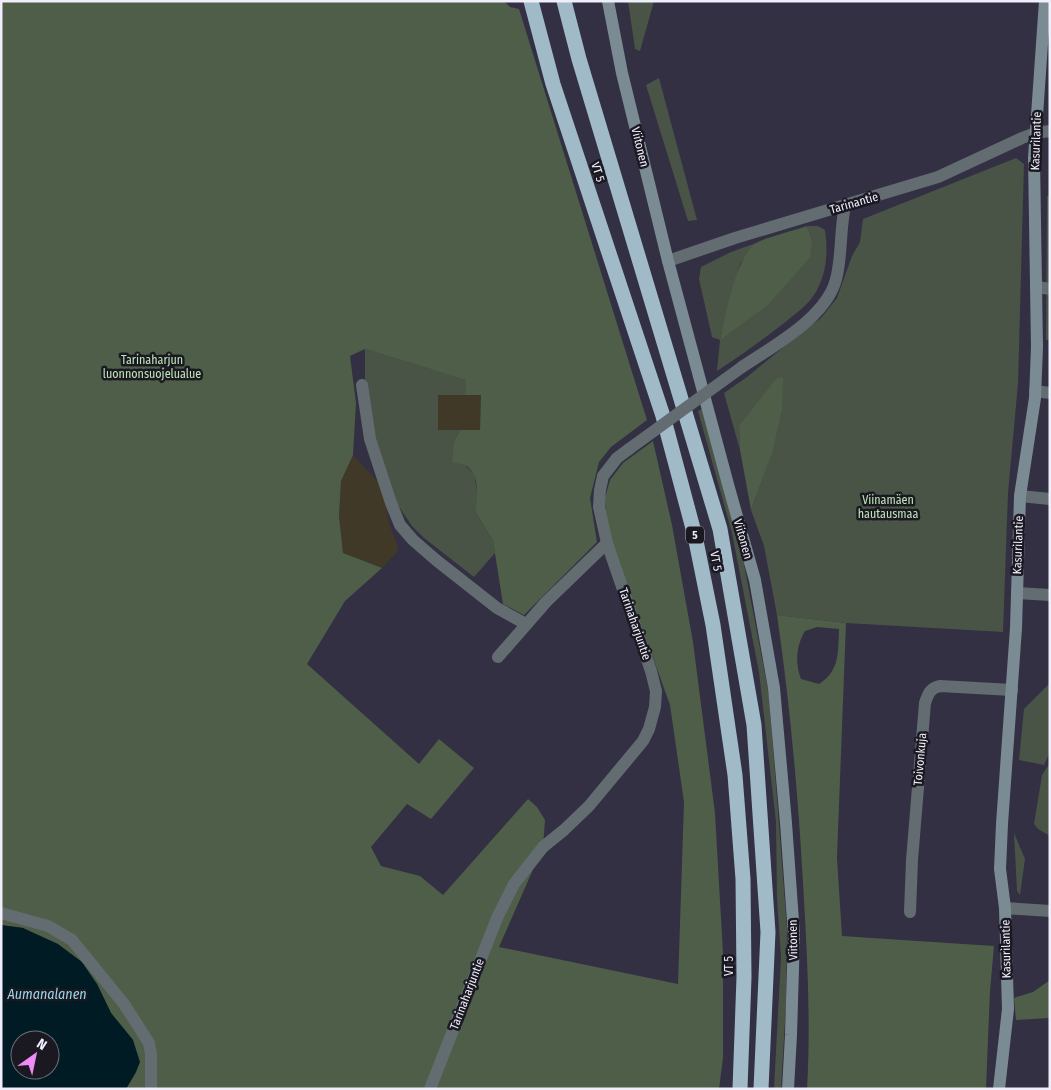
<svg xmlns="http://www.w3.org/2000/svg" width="1051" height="1090" font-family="'Fira Sans Condensed',sans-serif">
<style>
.industrial{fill:#413928}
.green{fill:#495446}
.forest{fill:#4e5e49;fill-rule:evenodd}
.water{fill:#001b24;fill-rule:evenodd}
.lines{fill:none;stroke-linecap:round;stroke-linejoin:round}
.street{stroke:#626c71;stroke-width:12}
.secondary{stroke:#7b8b94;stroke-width:12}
.highway{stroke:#a1bac7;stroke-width:15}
.street-bridge{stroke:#626c71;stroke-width:12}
.labels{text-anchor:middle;stroke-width:5;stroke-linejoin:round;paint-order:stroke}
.shield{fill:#1a1922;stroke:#b0aeba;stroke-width:1}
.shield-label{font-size:11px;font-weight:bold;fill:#f0eefb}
.street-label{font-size:12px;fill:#f0eefb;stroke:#1a1922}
.park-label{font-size:12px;fill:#c1e4b7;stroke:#1a1922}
.water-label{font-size:14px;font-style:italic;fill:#97d7ea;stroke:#1a1922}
</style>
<rect width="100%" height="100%" fill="#323042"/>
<!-- industrial -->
<path class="industrial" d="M438 395H481L480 430H438Z
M353 455 382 486 390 526 397 545 398 551 382 568 343 553 339 516 341 481Z"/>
<!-- green -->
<path class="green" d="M628 1H654L640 51 635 49Z
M659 78 697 220 688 221 646 85Z
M1016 158 1024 164 1018 383 1008 493 1003 632 846 623 777 615 764 546 751 510 770 459 782 410 739 426 740 450 724 393 747 377 798 335 821 318 837 298 852 256 860 242 863 219Z
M1047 196H1050V340H1046Z
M807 226H818L825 230C828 251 827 271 817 290 811 302 799 311 788 320 765 338 742 355 717 371L720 340 712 337 699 279 701 267 731 252 756 243 740 264 720 339 812 240Z
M365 349 467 380 465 395H438V430H460L454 442 465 465 474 474 478 496 475 511 493 541 495 553 474 577 424 538 412 526 389 492 370 439 365 382Z
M702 409 741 549 769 695 787 929 786 1005 781 1089H774L781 957 777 899 776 822 759 672 732 533 698 411Z
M1050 683V752L1044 765 1019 760 1024 709Z
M1050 763V836L1038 829 1034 824 1042 775Z
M1014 833 1025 859 1020 895 1017 891Z"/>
<!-- forest -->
<path class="forest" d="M1 1H504L510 7 519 9 647 420 611 447 599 462 590 498 597 542 524 615 503 604 493 541 475 511C478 497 480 474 465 465 461 464 456 463 452 462L454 442 460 430H480L481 395H465L466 380 365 349 350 356 356 403 353 455 341 481 339 516 343 553 382 568 345 601 307 664 419 764 439 739 474 768 431 819 407 804 371 847 381 866 420 876 443 895 528 799 537 807 545 820 543 847 499 947 678 984 684 802 670 705 616 554 606 520 605 498 610 480 623 463 653 441 672 525 693 642 715 813 723 953V1058L719 1089H126L136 1072 133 1040 111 1013 97 984 23 928 1 925Z
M807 226 812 240 810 257 769 304 720 340C726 315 735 258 756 243 764 238 796 230 807 226Z
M783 377 782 410 772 454 751 510 740 450 739 426 776 379Z
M777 615 846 623 837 858 842 936 994 946 990 991 986 1089H807C811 1021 807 951 803 883 798 794 790 704 777 615ZM817 627 839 629C838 652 840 671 819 684L801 679C795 663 796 646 805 631Z
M1050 980V1018L1016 1020 1014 998 1033 992Z"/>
<!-- water -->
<path class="water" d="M1 925 23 928 58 944 82 962 97 984 111 1013 133 1040 140 1062 136 1072 126 1089H1ZM20 1040H50V1070H20Z"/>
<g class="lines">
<!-- street -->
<path class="street" d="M668 261 735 238 938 177 1022 138 1035 133 1050 131
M1037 287 1050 289
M742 367C773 346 830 316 837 275 842 252 840 229 845 206
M362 385 370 439 391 503 400 525 413 540 436 560 497 608 526 624
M1035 391 1050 393
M1020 496 1050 499
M1017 593 1050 595
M498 657 546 602 607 543
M1005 908 1050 911
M910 912 912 860 925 703C928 694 930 688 940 686L1012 690
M1 913 48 926 72 940 124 1004 149 1043 151 1054V1089
M430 1089 497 918 514 884 543 847 564 830 589 806 643 741 649 729 655 707 656 691 651 671 607 543 599 507 600 490 603 476 617 458 629 449"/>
<!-- secondary -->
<path class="secondary" d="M608 1 622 73 668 261 729 488 755 580 774 688 786 823 794 935 791 1035 788 1089
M999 1089 1008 1009 1005 908 1000 869 1002 824 1016 628 1020 496 1035 398 1037 347 1034 158 1045 1"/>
<!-- highway -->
<path class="highway" d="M531 1 553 84 663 416 695 536 713 625 735 775 743 879 744 977 740 1089
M564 1 579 59 720 529 754 725 768 932 761 1089"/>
<!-- street-bridge -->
<path class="street-bridge" d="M629 449 742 367"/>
</g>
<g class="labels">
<!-- shield labels -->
<rect class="shield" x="686" y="526.5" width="18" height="17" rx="4"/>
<g class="shield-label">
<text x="695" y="539">5</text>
</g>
<!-- street labels -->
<g class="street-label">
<text transform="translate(1036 141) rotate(-88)" y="4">Kasurilantie</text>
<text transform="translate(640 147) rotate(76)" y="4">Viitonen</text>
<text transform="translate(598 172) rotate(72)" y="4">VT 5</text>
<text transform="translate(854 203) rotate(-16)" y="4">Tarinantie</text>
<text transform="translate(743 539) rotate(74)" y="4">Viitonen</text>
<text transform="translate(1018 545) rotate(-88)" y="4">Kasurilantie</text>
<text transform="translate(716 561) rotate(79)" y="4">VT 5</text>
<text transform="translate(635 624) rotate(71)" y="4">Tarinaharjuntie</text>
<text transform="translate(920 759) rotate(-85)" y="4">Toivonkuja</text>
<text transform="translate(793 940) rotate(-91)" y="4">Viitonen</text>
<text transform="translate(1006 949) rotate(-91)" y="4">Kasurilantie</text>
<text transform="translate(729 966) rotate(-90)" y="4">VT 5</text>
<text transform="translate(467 994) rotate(-69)" y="4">Tarinaharjuntie</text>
</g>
<!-- park labels -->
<g class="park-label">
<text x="152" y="364">Tarinaharjun<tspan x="152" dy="14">luonnonsuojelualue</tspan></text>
<text x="888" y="504">Viinamäen<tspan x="888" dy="14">hautausmaa</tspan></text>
</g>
<!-- water labels -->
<g class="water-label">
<text x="47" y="999">Aumanalanen</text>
</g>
</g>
<!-- border -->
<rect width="1051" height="1090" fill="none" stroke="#f0eefb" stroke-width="5"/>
<!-- north arrow -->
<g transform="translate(35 1055) rotate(33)"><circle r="24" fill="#1a1922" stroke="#706e79"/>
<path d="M0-4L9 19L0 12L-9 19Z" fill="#ef8bf6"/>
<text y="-8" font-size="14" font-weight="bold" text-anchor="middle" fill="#f0eefb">N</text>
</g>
</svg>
